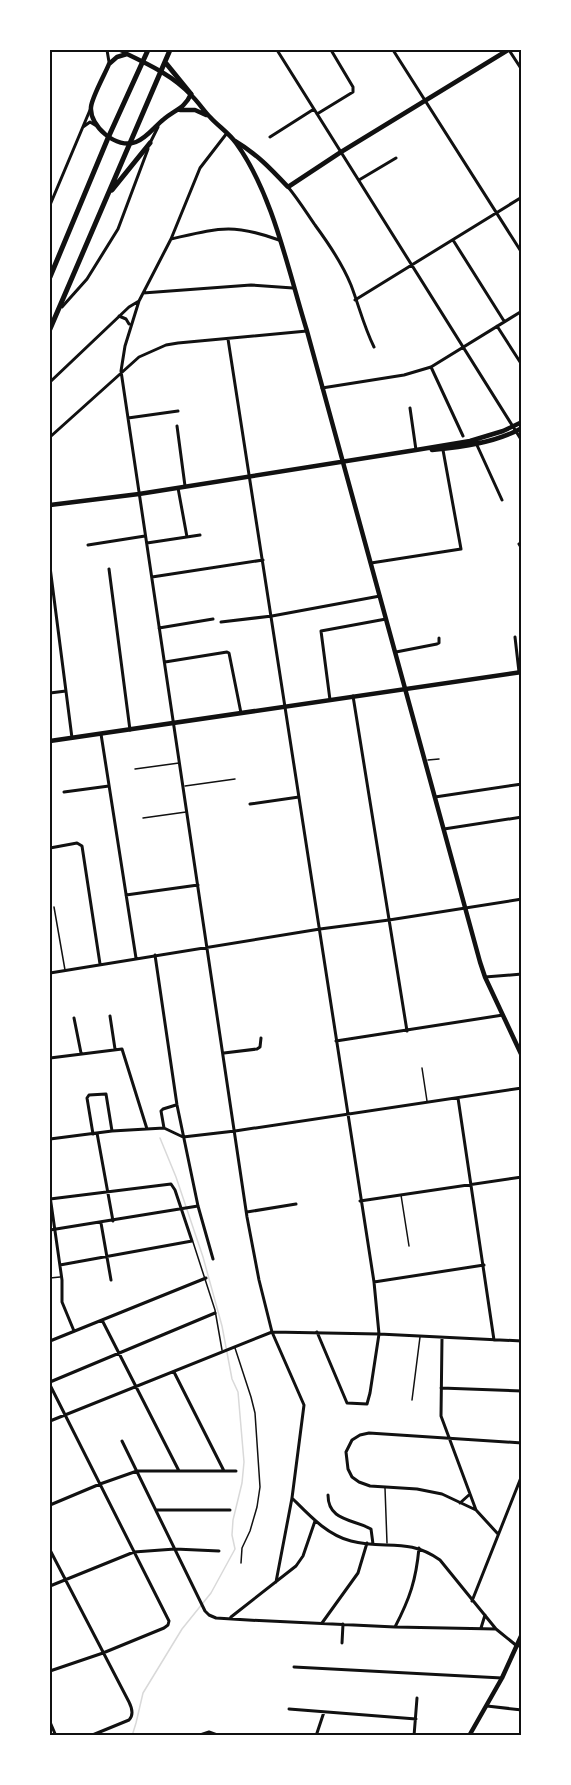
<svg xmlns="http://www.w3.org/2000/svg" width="571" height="1785" font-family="Signika,sans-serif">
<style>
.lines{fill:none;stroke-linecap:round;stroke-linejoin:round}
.stream{stroke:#d9d9d9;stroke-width:1.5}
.service{stroke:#111;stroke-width:1.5}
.minor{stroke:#111;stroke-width:3}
.tertiary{stroke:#111;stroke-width:4.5}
.secondary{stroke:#111;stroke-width:4.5}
.trunk{stroke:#111;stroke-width:5}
.neatline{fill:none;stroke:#111;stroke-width:2}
</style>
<rect width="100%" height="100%" fill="#fff"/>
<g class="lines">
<!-- stream -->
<path class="stream" d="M132 1736 136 1723 143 1693 182 1629 211 1593 235 1549 232 1535 233 1520 242 1483 244 1462 238 1392 232 1379 222 1326 203 1257 176 1177 160 1138"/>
<!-- service -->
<path class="service" d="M428 760 439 759
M135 769 179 763
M185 786 235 779
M143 818 186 812
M54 907 65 970
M422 1068 427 1101
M401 1195 409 1246
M193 1242 215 1310 222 1350
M50 1278 60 1277
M235 1348 251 1397 255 1413 260 1487 257 1507 250 1531 242 1548 241 1563
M412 1400 420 1337
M385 1488 387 1543"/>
<!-- minor -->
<path class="minor" d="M107 50 109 62
M119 50 126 53
M277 50 522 441
M393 50 522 253
M509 50 522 70
M317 114 353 92V87L331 50
M83 127 90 122 95 125
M227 133 200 168 171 239 139 301 125 346 121 371 247 1217 259 1280 272 1332 304 1405 292 1498 276 1582
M270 137 314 109
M150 143 158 127
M359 180 396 158
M288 187C298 199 306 212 315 225 329 244 342 263 351 285 359 306 364 327 374 347
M50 205 90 110
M171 239C219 228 232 223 279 240
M453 240 504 321
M143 293 251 285 293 288
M355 300 522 197
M62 307 87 279 118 229 148 149
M119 316 126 319 129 324
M497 326 522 365
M228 339 374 1282 379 1334 370 1393 367 1404 347 1403 317 1332
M431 367 463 436
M50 382 129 307 139 301
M322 388 404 375 431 367 522 311
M410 408 416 450
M128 418 178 411
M177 426 185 486
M50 437 139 357 166 345 178 343 307 331
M476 443 502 500
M178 488 187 537
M147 543 200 535
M522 543 519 544 522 549
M88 545 145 536
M371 563 461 549 443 450
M50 567 72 738
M109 569 130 730
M152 577 263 560
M221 622 272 616 380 596
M159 628 213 619
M515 637 519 672
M396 652 437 644 439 643V638
M165 662 227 652 229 653 241 713
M50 693 66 691
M353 696 407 1031
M330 700 321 631 386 619
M101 734 136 958
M64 792 109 786
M435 797 522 784
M250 804 299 797
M444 829 522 817
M50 848 77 843 82 846 100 964
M126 895 198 885
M155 955 177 1105 198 1206 213 1259
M50 973 320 929 389 920 522 899
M485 977 522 974
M110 1016 115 1049
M74 1018 81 1053
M336 1041 503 1015
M224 1053 257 1049 260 1047 261 1038
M50 1058 122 1049 147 1129
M458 1098 494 1340
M164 1128 183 1137 235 1131 522 1088
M164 1128 161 1111 163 1109 176 1105
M97 1133 113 1221
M93 1134 87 1098 89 1095 106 1094 112 1131
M50 1139 112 1131 164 1128
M50 1196 62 1280V1302L74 1331
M50 1199 171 1184 175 1190 192 1241 60 1265
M360 1201 522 1177
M247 1212 296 1204
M101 1223 111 1280
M50 1230 198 1206
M374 1282 484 1265
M102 1320 179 1471
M442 1338 441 1416 476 1510
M50 1341 206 1278
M174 1372 224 1471
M50 1382 215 1313
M50 1385 169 1621 168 1625 164 1628 103 1653 50 1671
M441 1388 522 1391
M50 1421 272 1332 379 1334 522 1341
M122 1441 205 1611 209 1615 216 1618 248 1620 395 1627 496 1629
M328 1495C328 1521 353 1519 371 1529L373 1544
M292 1498C309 1515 327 1535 351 1541 385 1550 408 1537 440 1560L496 1629 517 1646 522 1645
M460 1503 470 1494
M50 1505 100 1484 137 1471H236
M156 1510H230
M498 1534 476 1510 442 1494 417 1489 370 1486 359 1482 352 1477 348 1469 346 1452 352 1440 360 1435 369 1433 522 1443
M50 1550 129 1702C132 1708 134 1715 129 1720L90 1736
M50 1586 134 1552 175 1549 219 1551
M472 1601 522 1475
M231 1617 296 1566 303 1556 315 1521
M322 1623 358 1573 367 1543
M395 1627C410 1598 416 1580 419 1548
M481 1628 485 1615
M342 1643 343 1624
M294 1667 502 1678
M487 1706 522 1710
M289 1709 416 1719
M50 1722 56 1736
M197 1736 209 1732 220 1736
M316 1736 324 1712
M414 1736 417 1698"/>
<!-- tertiary -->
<path class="tertiary" d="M235 141C257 154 271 169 288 187L341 152 508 50
M50 741 522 672"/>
<!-- secondary -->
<path class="secondary" d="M191 94C185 108 175 110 164 119 155 126 147 138 136 142 117 150 89 126 91 107 92 97 105 74 109 64L117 57 127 54C150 65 175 77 192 96 199 103 204 111 210 117 218 126 229 133 236 143 273 194 288 270 307 331L480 962 485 977 522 1056
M180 110H195L206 115
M432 450C461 447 495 443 522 428
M50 505 139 494 416 450 470 441 503 431 522 422
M469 1736 502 1678 522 1634"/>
<!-- trunk -->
<path class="trunk" d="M165 62 191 94
M112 190 150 143
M50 277 108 138 148 50
M50 329 170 50"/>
</g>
<!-- border -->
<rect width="571" height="1785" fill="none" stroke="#ffffff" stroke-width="102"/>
<rect x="51" y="51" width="469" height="1683" class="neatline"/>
</svg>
